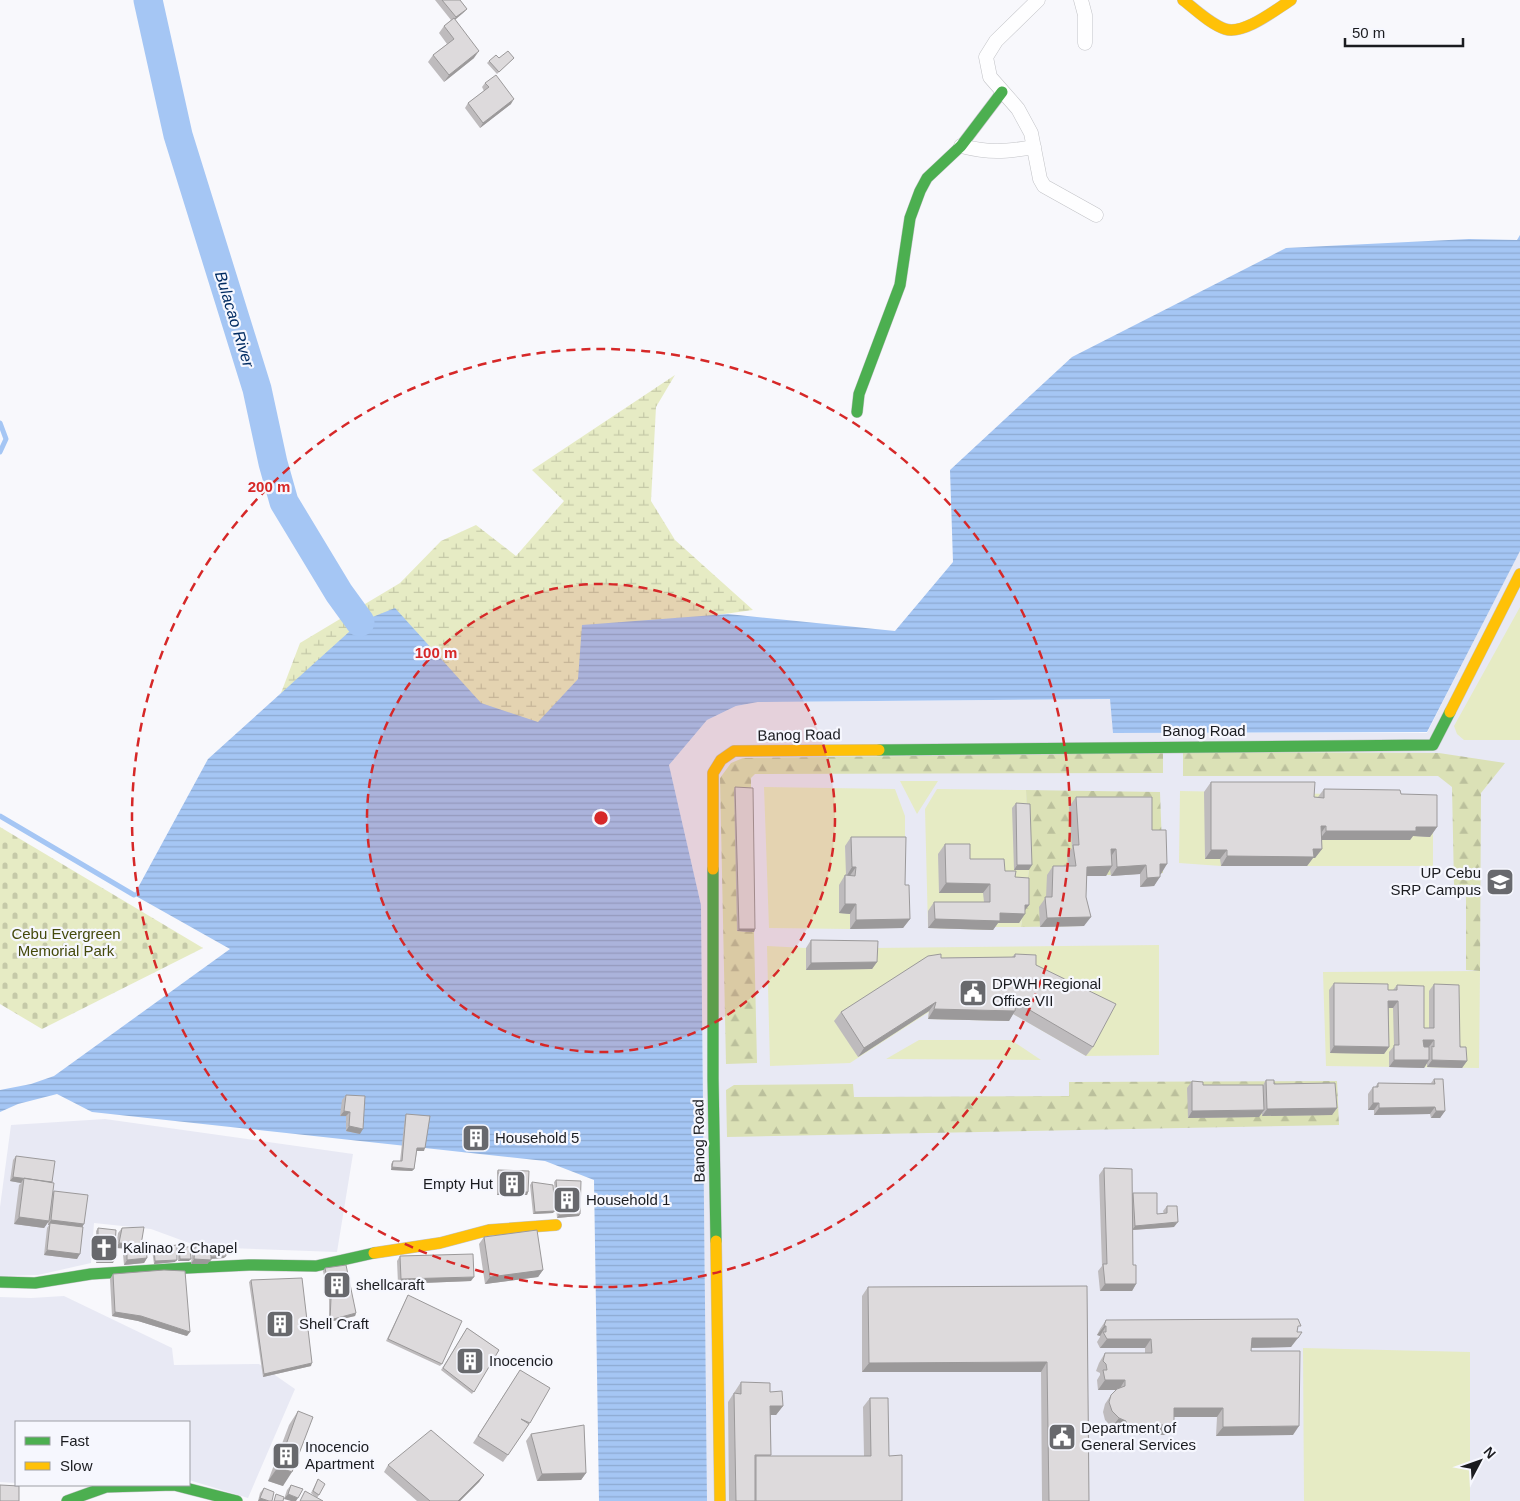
<svg xmlns="http://www.w3.org/2000/svg" width="1520" height="1501" font-family="Arial,sans-serif">
<style>
.built{fill:#e8e9f4}
.grass{fill:#e6ebc4}
.forest{fill:url(#forest-firs)}
.wetland{fill:url(#wetland-marsh)}
.cemetery{fill:url(#cemetery-stones)}
.water{fill:url(#water-rules)}
.lines{fill:none;stroke-linecap:round;stroke-linejoin:round}
.stream{stroke:#a5c6f4;stroke-width:5}
.river{stroke:#a5c6f4;stroke-width:29}
.street-casing{stroke:#c2c3c7;stroke-width:15}
.fast-casing{stroke:#c2c3c7;stroke-width:12}
.slow-casing{stroke:#c2c3c7;stroke-width:12}
.street{stroke:#fefeff;stroke-width:14}
.fast{stroke:#4caf50;stroke-width:11}
.slow{stroke:#ffc107;stroke-width:11}
.wall{fill:#bebbbd;fill-rule:evenodd}
.shaded-wall{fill:#9b999a}
.building{fill:#dddadc;stroke:#9b999a}
.ring{fill:none;stroke:#d62828;stroke-width:2.5;stroke-dasharray:9 6}
.labels{text-anchor:middle;stroke-width:4.5;stroke-linejoin:round;paint-order:stroke}
.street-label{font-size:15px;fill:#1b1c20;stroke:#f6f7fe}
.poi-label{font-size:15px;fill:#1b1c20;stroke:#f6f7fe;text-anchor:start}
.park-label{font-size:15px;fill:#454a0c;stroke:#f6f7fe}
.water-label{font-size:16px;font-style:italic;fill:#002b62;stroke:#f6f7fe}
.centre{fill:#d62828;stroke:#f6f7fe;stroke-width:2.5}
.ring-label{font-size:15px;text-anchor:middle;font-weight:bold;fill:#d62828;stroke:#f6f7fe;stroke-width:4.5;stroke-linejoin:round;paint-order:stroke}
</style>
<defs>
<pattern id="forest-firs" width="22" height="20" patternUnits="userSpaceOnUse" patternTransform="scale(1.25)"><rect width="22" height="20" fill="#dbe1b6"/><path d="M5 1l3.5 6h-7zM16 11l3.5 6h-7z" fill="#bbc09c"/></pattern>
<pattern id="wetland-marsh" width="20" height="14" patternUnits="userSpaceOnUse" patternTransform="scale(1.25)"><rect width="20" height="14" fill="#e6ebc4"/><path d="M1 5h8M5 5V1M11 12h8M15 12V8" fill="none" stroke="#c5c9a8"/></pattern>
<pattern id="cemetery-stones" width="16" height="16" patternUnits="userSpaceOnUse" patternTransform="scale(1.25)"><rect width="16" height="16" fill="#e6ebc4"/><path d="M2 7V4a2 2 0 0 1 4 0v3zM10 15v-3a2 2 0 0 1 4 0v3z" fill="#c5c9a8"/></pattern>
<pattern id="water-rules" width="6" height="5" patternUnits="userSpaceOnUse" patternTransform="scale(1.25)"><rect width="6" height="5" fill="#a5c6f4"/><path d="M0 2.5h6" fill="none" stroke="#8daad1"/></pattern>
</defs>
<rect width="100%" height="100%" fill="#f8f8fc"/>
<!-- built -->
<path class="built" d="M1520 550V1501H707L701 905 669 765 691 738 707 720 736 706 758 702 1111 699 1114 733H1427Z
M105 1119 353 1154 337 1252 200 1247 151 1229 94 1223 91 1263 38 1275 0 1276V1207L11 1125Z
M64 1296 172 1348 174 1365 259 1364 295 1389 248 1498 189 1480V1422H16V1483L0 1482V1297L31 1298Z"/>
<!-- grass -->
<path class="grass" d="M1520 607V740H1464L1457 734 1454 726Z
M900 781H938L917 814Z
M764 787 895 789 905 816V895L845 846 850 914V929L769 928Z
M937 789 1026 790 1029 870 1021 927H994L993 930 928 928 925 809Z
M1180 791 1433 796V866H1221L1179 863Z
M1159 945V1055L1086 1056 1010 1012 1009 1021 928 1019 929 1012 850 1063 770 1066 767 946 806 948V970L873 948Z
M1480 971 1479 1068 1326 1066 1323 972Z
M919 1040H1011L1041 1060 886 1059Z
M1303 1348 1470 1352V1501H1304Z"/>
<!-- forest -->
<path class="forest" d="M1183 752 1439 753 1505 763 1481 793 1480 971 1466 970V885H1454L1452 787 1438 776H1183Z
M1163 753V773L755 774 751 778V791L737 931 754 932 757 1063 726 1064 720 778 731 763 743 758Z
M1026 790 1160 792 1163 873 1080 876V907L1084 926 1021 927 1029 870Z
M1337 1081 1339 1125 727 1137 726 1090 734 1085 853 1084 854 1097 1069 1096V1082Z"/>
<!-- wetland -->
<path class="wetland" d="M675 375 656 407 651 501 675 540 753 610 602 631 564 723 262 743 300 643 400 583 441 541 476 525 516 556 564 501 532 470Z"/>
<!-- cemetery -->
<path class="cemetery" d="M0 827 203 948 42 1029 0 1004Z"/>
<!-- water -->
<path class="water" d="M1520 235V551L1427 732 1113 733 1110 699 758 702 736 706 707 720 669 765 701 905 707 1501H599L594 1180 545 1161 92 1112 57 1094 18 1104 0 1112V1090L31 1084 54 1076 230 949 134 895 208 759 360 622 395 608 481 703 538 722 578 679 582 625 728 614 895 631 953 562 950 470 1072 357 1286 248 1469 239 1517 240Z"/>
<g class="lines">
<!-- stream -->
<path class="stream" d="M0 423 6 439 0 452
M0 816 134 895"/>
<!-- river -->
<path class="river" d="M148 0 178 135 257 389 273 463 284 502 339 593 360 622"/>
<defs>
<path id="street" d="M1038 0 996 41 986 57 990 77 1018 109 1031 133 1040 179 1044 186 1096 215
M1081 0 1085 15V43
M961 146C989 153 1005 152 1034 147"/>
<path id="fast" d="M857 412 859 394 900 285 910 218 920 191 927 178 961 146 1002 92
M879 750 1433 745 1450 712
M713 869V1079L716 1241
M0 1282 35 1283 91 1274 187 1268 249 1265 316 1266 374 1253
M67 1501 106 1487 174 1485 237 1501"/>
<path id="slow" d="M1183 0C1195 9 1210 24 1225 29 1244 35 1275 10 1291 0
M1450 712 1520 574
M713 869V773L721 760 734 751 879 750
M716 1241 720 1501
M374 1253 440 1243 489 1230 556 1225"/>
</defs>
<!-- street casing -->
<use href="#street" class="street-casing"/>
<!-- fast casing -->
<use href="#fast" class="fast-casing"/>
<!-- slow casing -->
<use href="#slow" class="slow-casing"/>
<!-- street -->
<use href="#street" class="street"/>
<!-- fast -->
<use href="#fast" class="fast"/>
<!-- slow -->
<use href="#slow" class="slow"/>
</g>
<!-- wall -->
<path class="wall" d="M435 0H460L467 9 463 13 455 20 474 58 444 82 428 62 433 55 447 44 439 33 444 26 451 20Z
M499 58H514L497 74 487 63 489 61Z
M485 83 511 104 480 128 465 108 468 103 484 91 482 87Z
M1211 782 1314 797H1318L1324 789 1401 794 1437 827 1430 837 1413 836 1410 840H1322V849L1315 858H1313L1307 866H1221L1220 859H1205L1204 792Z
M735 787 755 929 754 932 737 931 734 790Z
M1076 797 1152 830 1161 874 1154 886 1140 887V874L1111 876 1110 869 1106 876H1087L1084 926 1040 927 1039 907 1046 897 1047 875 1053 866H1068L1067 855 1072 848 1069 807Z
M1016 803 1029 870H1014L1012 808Z
M851 837 905 885 910 919 903 928 850 929V914L839 913V885L845 875H846L845 846Z
M945 844 970 859 1005 871 1015 877 1029 905 1025 910 1019 923H998L993 930 928 928V911L934 902H984L983 893H939L938 854Z
M811 940 877 962 872 969 806 970V948Z
M1015 954 1036 965 1093 1047 1086 1056 1013 1014 1009 1021 928 1019 929 1011 858 1057 834 1021 841 1012 941 958 1012 957Z
M1334 983 1388 990H1393L1397 985 1424 1028H1429V991L1434 984 1467 1061 1462 1068 1427 1067V1063L1424 1068 1389 1067V1052L1394 1046 1393 1008H1389V1047L1384 1054 1330 1053 1329 990ZM1424 1047H1429V1050Z
M1434 1079 1445 1111 1440 1118H1431L1430 1114 1374 1115V1110H1368V1094L1373 1087H1375L1378 1083H1431Z
M1266 1080 1337 1108 1332 1115 1262 1116V1113L1259 1117 1188 1118 1187 1088 1192 1081 1203 1085H1263Z
M346 1095 360 1134 346 1131V1116H340L342 1100Z
M406 1114 424 1151H417L414 1169 412 1171 391 1170V1164L393 1161H400L405 1117Z
M470 1127 483 1145 468 1144V1129Z
M16 1156 52 1182V1193L54 1191 83 1227 77 1259 44 1255 47 1228 49 1225H48V1222L44 1228 14 1224 19 1185 21 1183 10 1181 13 1160Z
M1104 1168 1132 1194 1133 1193 1157 1214H1164L1163 1211 1167 1206 1174 1227 1132 1230 1133 1265 1136 1284 1132 1291H1100L1098 1271 1102 1266 1099 1175Z
M498 1170 528 1192 527 1195H497V1172Z
M556 1180 579 1216 557 1218 554 1182Z
M532 1182 553 1213 533 1214 530 1185Z
M98 1228 113 1263H96V1231Z
M122 1228 139 1247 147 1258 144 1263 124 1265 123 1254 127 1249H136L116 1248 118 1233Z
M484 1237 543 1270 538 1277 485 1284 479 1244Z
M179 1247 189 1261H178V1250Z
M195 1247 211 1248 224 1258 211 1259 207 1264H191L192 1252Z
M154 1248 175 1262 154 1264 152 1250Z
M400 1256 471 1281 398 1284 397 1261Z
M325 1268 356 1313 355 1316 329 1322V1300L323 1271Z
M113 1274 187 1336 138 1321 112 1316 110 1279Z
M251 1280 311 1366 263 1377 249 1282Z
M1087 1286 1089 1501H1042L1041 1372H862V1296L868 1287Z
M408 1295 442 1364 440 1366 386 1341Z
M1106 1320 1297 1331 1291 1347 1251 1348V1351L1293 1435 1216 1436 1217 1417H1174V1425L1168 1435 1120 1434V1430L1112 1427 1105 1420 1103 1412 1105 1404 1111 1395 1117 1390H1098L1097 1380 1100 1375V1373L1096 1371 1099 1363 1105 1353H1145V1348H1100L1097 1342 1100 1337V1336L1097 1335 1100 1329Z
M467 1328 499 1350 472 1394 441 1370Z
M520 1370 530 1423 503 1462 473 1443Z
M741 1382 770 1392 783 1406 776 1415H771V1455L770 1456H864L863 1407 870 1398 889 1456 902 1501H729L728 1402Z
M298 1411 283 1486 268 1481 289 1425Z
M531 1434 586 1473 581 1480 537 1481 526 1441Z
M388 1465 484 1475 479 1482 460 1501H417L384 1472Z
M318 1479 319 1495 317 1498 311 1493Z
M291 1485 303 1489 284 1499 287 1490Z
M264 1488 272 1501H258L260 1493Z"/>
<!-- shaded-wall -->
<path class="shaded-wall" d="M467 9 463 13 452 22 456 17Z
M479 51 474 58 444 82 449 75Z
M514 99 511 104 480 128 483 123Z
M1321 826H1326L1319 836Z
M1416 827H1437L1430 837 1413 836 1410 840H1319L1326 831Z
M1111 849H1116L1110 858Z
M1313 849H1322L1315 858H1313L1307 866H1221L1227 856Z
M1211 850H1227L1220 859H1205Z
M1160 864H1167L1161 874H1153Z
M1017 865H1032L1029 870H1014Z
M1146 865 1140 874 1111 876 1117 867Z
M1112 866 1106 876H1080L1087 867Z
M852 867H856L849 877H846Z
M1160 877 1154 886 1140 887 1147 878Z
M946 883 990 884 983 893H939Z
M845 904H856L850 914 839 913Z
M1025 905H1029L1022 914H1025L1019 923H998L993 930 928 928 935 919 1000 913Z
M1091 917 1084 926 1040 927 1047 918Z
M910 919 903 928 850 929 856 920Z
M739 929H755L754 932 737 931Z
M877 962 872 969 806 970 811 963Z
M1388 1001H1398L1393 1008H1384Z
M936 1002 929 1011 858 1057 864 1048Z
M934 1009 1015 1011 1009 1021 928 1019Z
M1423 1040H1434L1429 1047H1418Z
M1334 1046 1389 1047 1384 1054 1330 1053Z
M1394 1060H1429L1424 1068 1389 1067Z
M1432 1060 1467 1061 1462 1068 1427 1067Z
M1373 1103H1379L1374 1110H1368Z
M1435 1107 1430 1114 1374 1115 1379 1108Z
M1337 1108 1332 1115 1262 1116 1267 1109Z
M1264 1110 1259 1117 1188 1118 1192 1111Z
M344 1111 350 1112 346 1116H340Z
M1436 1111H1445L1440 1118H1431Z
M349 1126 363 1129 360 1134 346 1131Z
M469 1142 485 1143 483 1145 468 1144Z
M417 1148H425L424 1151H415Z
M392 1167 414 1169 412 1171 391 1170Z
M13 1177 52 1182 24 1178 21 1183 10 1181Z
M499 1192H528L527 1195H497Z
M555 1211 553 1213 533 1214 535 1212Z
M580 1214 579 1216 557 1218 559 1215Z
M19 1217 49 1221 44 1228 14 1224Z
M51 1220 84 1224 81 1229 50 1223 49 1225H48Z
M1178 1222 1174 1227 1132 1230 1135 1226Z
M119 1243 141 1245 138 1249V1247L136 1249 116 1248Z
M47 1250 80 1254 77 1259 44 1255Z
M226 1256 224 1258 208 1259 210 1257Z
M147 1258 144 1263 124 1265 127 1260Z
M180 1259H191L189 1261H178Z
M194 1259 211 1260 207 1264H191Z
M177 1260 175 1262 154 1264 155 1261Z
M98 1261H114L113 1263H96Z
M543 1270 538 1277 485 1284 490 1277Z
M474 1277 471 1281 398 1284 401 1279Z
M1105 1284H1136L1132 1291H1100Z
M115 1312 141 1316 190 1332 187 1336 138 1321 112 1316Z
M356 1313 355 1316 329 1322 330 1320Z
M1104 1326H1106L1100 1336 1097 1335Z
M1252 1338H1298L1291 1347 1245 1348Z
M1107 1339H1151L1145 1348H1100Z
M1047 1362 1041 1372H862L869 1363Z
M312 1363 311 1366 263 1377 264 1374Z
M1105 1380H1125L1119 1390H1098Z
M770 1406H783L776 1415H764Z
M1174 1408H1223L1217 1417H1167Z
M1119 1418 1126 1421 1120 1430 1112 1427Z
M1126 1425H1174L1168 1435 1120 1434Z
M1299 1426 1293 1435 1216 1436 1223 1427Z
M278 1467 292 1472 283 1486 268 1481Z
M586 1473 581 1480 537 1481 542 1474Z
M484 1475 479 1482 460 1501H458Z
M288 1494 298 1498 296 1501H291L284 1499Z
M260 1498 269 1501H258Z"/>
<!-- building -->
<path class="building" d="M442 0H460L467 9 456 17Z
M454 18 479 51 449 75 433 55 454 39 444 26Z
M508 51 514 58 499 72 489 61 496 55 499 58Z
M496 75 514 99 483 123 468 103 489 87 485 83Z
M1211 782H1315L1314 797 1324 798V789L1400 790 1401 794 1437 795V827H1416V831H1326V826H1321L1322 849H1313L1314 857 1227 856V850H1211Z
M735 787 753 788 755 929H739Z
M1076 797H1152V830H1166L1167 864H1160V877L1147 878 1146 865 1117 867 1116 849H1111L1112 866 1087 867 1086 897 1091 917 1047 918 1045 897H1052L1053 866H1076L1073 845H1079Z
M1016 803 1030 804 1032 865H1017Z
M851 837H906L905 885H909L910 919 856 920V904H845V875L855 876 856 867H852Z
M945 844H970V859H1004L1005 871H1016L1015 877 1029 878V905H1025V914L1000 913V921L935 919 934 902H990V884L946 883Z
M811 940 878 941 877 962 811 963Z
M941 954V958L1015 957V954L1036 955V965L1116 1004 1093 1047 1016 1002 1015 1011 934 1009 936 1002 864 1048 841 1012 928 956Z
M1334 983 1388 984V990H1397V985L1424 986V1028H1434V984L1459 985 1460 1047H1466L1467 1061 1432 1060V1046L1434 1047V1040H1423L1424 1047H1429V1060H1394V1045H1399L1398 1001H1388L1389 1047 1334 1046Z
M1434 1079H1443L1445 1111H1436L1435 1107 1379 1108V1103H1373V1087H1378V1083L1435 1084Z
M1266 1080H1274V1084L1335 1083 1337 1108 1267 1109Z
M1192 1081 1203 1082V1085H1263L1264 1110 1192 1111Z
M346 1095 365 1096 363 1129 349 1126 350 1112 344 1111Z
M406 1114 430 1116 425 1148H417L414 1169 392 1167 393 1161H402Z
M470 1127 486 1130 485 1143 469 1142Z
M16 1156 55 1161 52 1182 13 1177Z
M1104 1168 1132 1169 1133 1265H1136V1284H1105L1103 1264H1107Z
M498 1170 529 1171 528 1192H499Z
M24 1178 54 1183 49 1221 19 1217Z
M556 1180 581 1181 580 1214 559 1215Z
M532 1182 553 1185 555 1211 535 1212Z
M54 1191 88 1195 84 1224 51 1220Z
M1133 1193H1157V1214L1167 1213V1206H1177L1178 1222 1135 1226Z
M50 1223 83 1227 80 1254 47 1250Z
M144 1227 141 1245 119 1243 122 1228Z
M98 1228 116 1230 114 1261H98Z
M537 1230 543 1270 490 1277 484 1237Z
M177 1245V1260L155 1261 154 1248Z
M211 1245V1260L194 1259 195 1247Z
M146 1246 147 1258 127 1260V1249L138 1250V1247Z
M179 1247H190L191 1259H180Z
M211 1248H225L226 1256H211Z
M473 1254 474 1277 401 1279 400 1256Z
M346 1265 356 1313 330 1320 331 1298 325 1268Z
M164 1270 185 1271 190 1332 141 1316 115 1312 113 1274Z
M302 1278 312 1363 264 1374 251 1280Z
M1087 1286 1089 1501H1049L1047 1362 869 1363 868 1287Z
M408 1295 462 1321 442 1364 388 1339Z
M1298 1319 1301 1326H1298L1297 1332H1302L1298 1338H1252L1251 1351H1300L1299 1426 1223 1427V1408H1174V1425H1126V1421L1119 1418 1112 1411 1109 1402 1111 1395 1117 1389 1125 1386V1380H1105L1103 1370H1107L1106 1364 1103 1361 1105 1353H1152L1151 1339H1107L1103 1332H1106V1326H1104L1106 1320Z
M467 1328 499 1350 474 1392 443 1368Z
M520 1370 550 1388 530 1423 521 1419 529 1424 508 1455 478 1436Z
M741 1382 770 1383V1392L782 1391 783 1406H770L771 1455H755V1501H736L734 1393 741 1394Z
M870 1398H888L889 1456 902 1455V1501H756V1456H871Z
M298 1411 313 1417 292 1472 278 1467Z
M584 1425 586 1473 542 1474 531 1434Z
M431 1430 484 1475 458 1501H430L388 1465Z
M318 1479 325 1484 319 1495 313 1491Z
M0 1485 19 1486V1501H0Z
M291 1485 303 1489 298 1498 288 1494Z
M264 1488 274 1492 272 1501H269L260 1498Z
M305 1491 323 1501H300Z
M276 1494 284 1497 283 1501H274Z"/>
<!-- distance rings -->
<circle cx="601" cy="818" r="234" fill="#d62828" fill-opacity=".12"/>
<g class="ring">
<circle cx="601" cy="818" r="234"/>
<circle cx="601" cy="818" r="469"/>
</g>
<!-- icons -->
<defs>
<symbol id="university-square" viewBox="-11 -11 22 22"><rect x="-9" y="-9" width="18" height="18" rx="4" fill="#68696d" stroke="#f6f7fe"/><path d="M0-5L7-2L0 1L-7-2ZM-4 1L0 2.5L4 1V4Q0 6-4 4Z" fill="#fff"/></symbol>
<symbol id="civic-square" viewBox="-11 -11 22 22"><rect x="-9" y="-9" width="18" height="18" rx="4" fill="#68696d" stroke="#f6f7fe"/><path d="M-.6-6.5H3V-4.5H.6V-3L4-1V1h2V6H-6V1h2V-1L-.6-3ZM-1.2 2.5V6h2.4V2.5Z" fill="#fff"/></symbol>
<symbol id="building-square" viewBox="-11 -11 22 22"><rect x="-9" y="-9" width="18" height="18" rx="4" fill="#68696d" stroke="#f6f7fe"/><path d="M-4-6H4V6H1V3H-1V6H-4ZM-2.5-4.3h1.7v1.8h-1.7ZM.8-4.3h1.7v1.8H.8ZM-2.5-1h1.7V.8h-1.7ZM.8-1h1.7V.8H.8Z" fill="#fff"/></symbol>
<symbol id="church-square" viewBox="-11 -11 22 22"><rect x="-9" y="-9" width="18" height="18" rx="4" fill="#68696d" stroke="#f6f7fe"/><path d="M-1.2-6h2.4v3.5h3.3v2.4h-3.3V6h-2.4V-.1h-3.3v-2.4h3.3Z" fill="#fff"/></symbol>
</defs>
<g fill-rule="evenodd">
<use href="#university-square" x="1484" y="866" width="32" height="32"/>
<use href="#civic-square" x="957" y="977" width="32" height="32"/>
<use href="#building-square" x="460" y="1122" width="32" height="32"/>
<use href="#building-square" x="496" y="1168" width="32" height="32"/>
<use href="#building-square" x="551" y="1184" width="32" height="32"/>
<use href="#church-square" x="88" y="1232" width="32" height="32"/>
<use href="#building-square" x="321" y="1269" width="32" height="32"/>
<use href="#building-square" x="264" y="1308" width="32" height="32"/>
<use href="#building-square" x="454" y="1345" width="32" height="32"/>
<use href="#civic-square" x="1046" y="1421" width="32" height="32"/>
<use href="#building-square" x="270" y="1440" width="32" height="32"/>
</g>
<g class="labels">
<!-- street labels -->
<g class="street-label">
<text x="1204" y="736">Banog Road</text>
<text transform="translate(799 735) rotate(-1)" y="5">Banog Road</text>
<text transform="translate(699 1141) rotate(-91)" y="5">Banog Road</text>
</g>
<!-- poi labels -->
<g class="poi-label">
<text x="1481" y="878" text-anchor="end">UP Cebu<tspan x="1481" dy="17">SRP Campus</tspan></text>
<text x="992" y="989">DPWH Regional<tspan x="992" dy="17">Office VII</tspan></text>
<text x="495" y="1143">Household 5</text>
<text x="493" y="1189" text-anchor="end">Empty Hut</text>
<text x="586" y="1205">Household 1</text>
<text x="123" y="1253">Kalinao 2 Chapel</text>
<text x="356" y="1290">shellcaraft</text>
<text x="299" y="1329">Shell Craft</text>
<text x="489" y="1366">Inocencio</text>
<text x="1081" y="1433">Department of<tspan x="1081" dy="17">General Services</tspan></text>
<text x="305" y="1452">Inocencio<tspan x="305" dy="17">Apartment</tspan></text>
</g>
<!-- park labels -->
<g class="park-label">
<text x="66" y="939">Cebu Evergreen<tspan x="66" dy="17">Memorial Park</tspan></text>
</g>
<!-- water labels -->
<g class="water-label">
<text transform="translate(235 319) rotate(73)" y="6">Bulacao River</text>
</g>
</g>
<circle cx="601" cy="818" r="8" class="centre"/>
<g class="ring-label">
<text x="269" y="492">200 m</text>
<text x="436" y="658">100 m</text>
</g>
<!-- legend -->
<rect x="15" y="1421" width="175" height="65" fill="#f6f7fe" stroke="#9e9fa5"/>
<rect x="25" y="1437" width="25" height="8" fill="#4caf50" stroke="#9e9fa5"/>
<text x="60" y="1446" font-size="15" fill="#1b1c20">Fast</text>
<rect x="25" y="1462" width="25" height="8" fill="#ffc107" stroke="#9e9fa5"/>
<text x="60" y="1471" font-size="15" fill="#1b1c20">Slow</text>
<!-- north arrow -->
<g transform="translate(1480 1461) rotate(49)" stroke="#f6f7fe" stroke-width="4" paint-order="stroke">
<path d="M0-4L9 19L0 12L-9 19Z" fill="#1b1c20"/>
<text y="-8" font-size="14" font-weight="bold" text-anchor="middle" fill="#1b1c20">N</text>
</g>
<!-- scale -->
<path d="M1345 38v8h118v-8" fill="none" stroke="#1b1c20" stroke-width="2.5"/>
<text x="1352" y="38" font-size="15" fill="#1b1c20" stroke="#f6f7fe" stroke-width="4" paint-order="stroke">50 m</text>
</svg>
